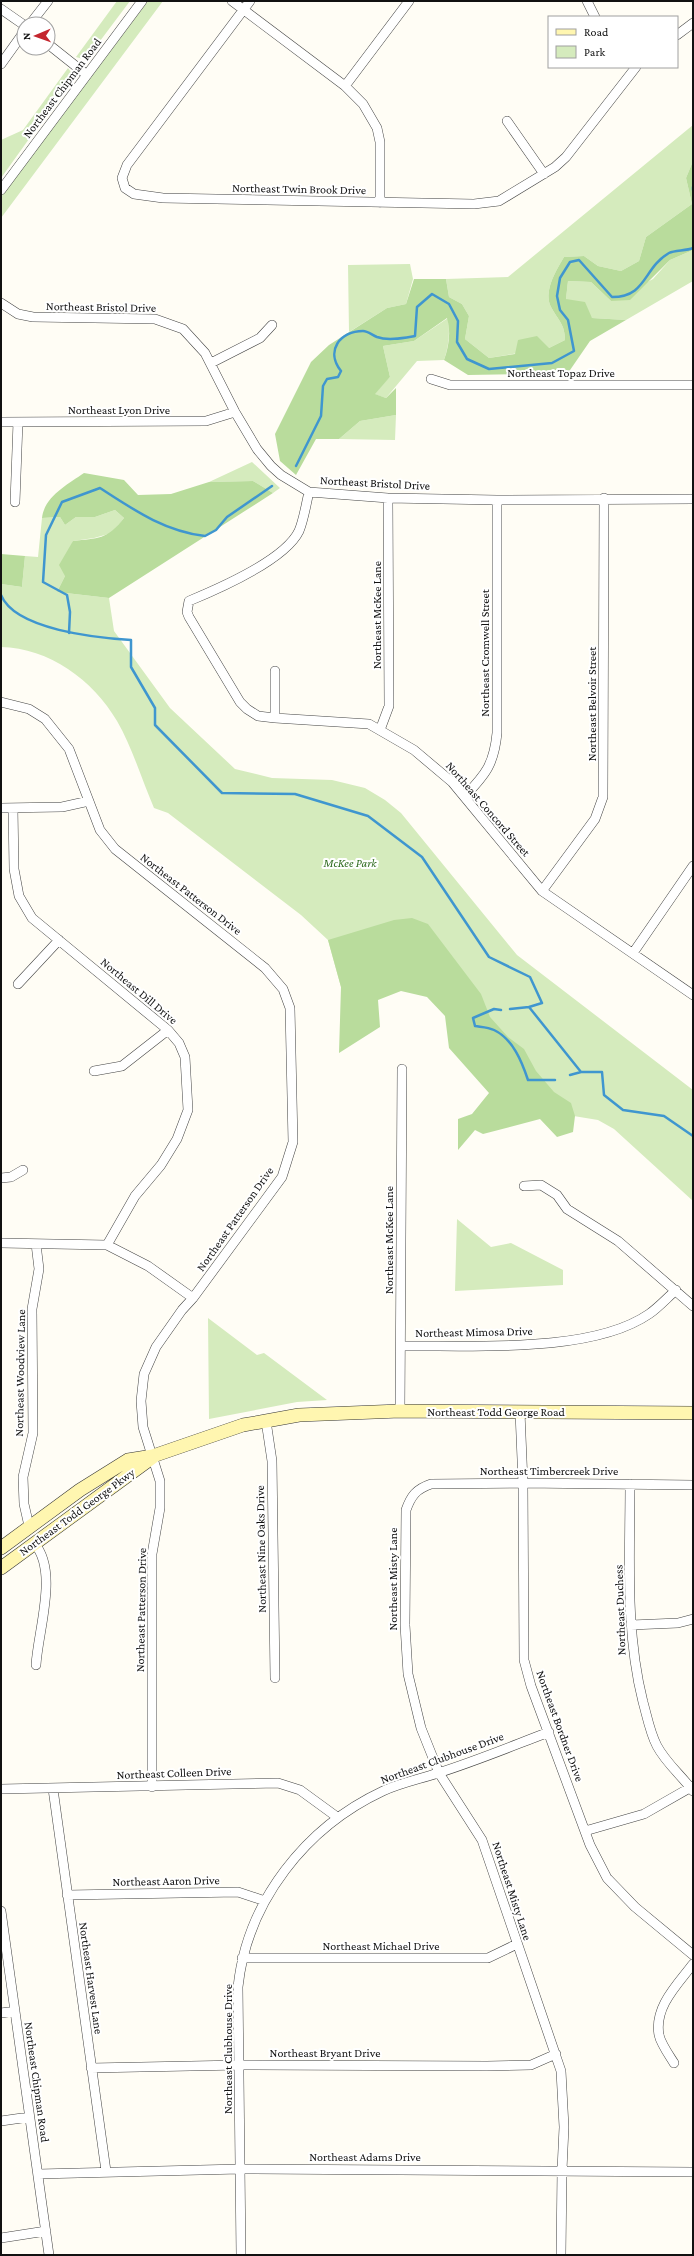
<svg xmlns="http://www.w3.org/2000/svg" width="694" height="2256" font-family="'Crimson Pro',serif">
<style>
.green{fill:#d5ebbd}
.forest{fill:#b9dc9c}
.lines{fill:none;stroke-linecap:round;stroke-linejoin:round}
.stream{stroke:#3f96cf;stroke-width:2.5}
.minor-casing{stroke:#444;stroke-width:10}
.secondary-casing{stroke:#333;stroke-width:14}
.minor{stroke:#fff;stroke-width:9}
.secondary{stroke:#fff6b0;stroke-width:13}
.labels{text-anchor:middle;stroke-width:4;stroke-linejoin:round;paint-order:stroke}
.street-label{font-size:12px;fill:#111;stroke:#fff}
.park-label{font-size:12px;font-style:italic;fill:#2f6b1f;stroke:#fff}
</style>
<rect width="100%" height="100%" fill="#fffdf5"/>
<!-- green -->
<path class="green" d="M117 1H130L88 57 83 59 76 57Z
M148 1H163L1 218V197Z
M68 68 71 72 72 79 1 178V140L23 130Z
M693 125V161L686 178 692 204 646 237 639 261 621 271 598 266 584 256 564 257C556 271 543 291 551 307 558 320 565 324 565 340L549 348 489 358 465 339 469 316 462 304 449 297 446 279 508 277Z
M693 250V281L626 320 592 318 566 299 568 281 591 282 611 301 653 279 670 260Z
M410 264 413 279 406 304 387 308 349 332 348 265Z
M448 318C450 333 449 345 444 360L417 361 386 398 374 394 390 377 383 346 414 341Z
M396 415 395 440 339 439 360 421Z
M252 462 280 488 273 493 253 481 209 482Z
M115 510 124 518 112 533 94 538 73 541 65 576 57 592 109 598 114 631 170 708 235 769 272 778 332 780 365 788 385 800 401 813 517 955 693 1090V1201L614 1129 598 1120 543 1111 501 1084 422 982 341 987 328 940 301 915 168 813 154 808C142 780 132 747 117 721 93 680 49 648 1 647V584L22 587 25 556 38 557 42 518 60 517 65 525 76 517H95Z
M457 1219 491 1247 511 1243 563 1270V1285L455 1291Z
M208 1318 257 1355 264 1353 327 1400 297 1402 209 1419Z"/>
<!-- forest -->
<path class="forest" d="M693 161V250L670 260 630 300 611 301 591 282 568 281 566 299 585 302 592 318 626 320 590 341 568 373 468 375 444 360C449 346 451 332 447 318L414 341 383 346 390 377 375 394 386 398 396 388V415L360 421 339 439H316L296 475 280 461 275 434 311 362 329 345 387 308 406 304 414 279H446L449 297 462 304 469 316 465 339 489 358 515 354 518 340 537 336 549 348 565 340C565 324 558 320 551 307 543 291 556 271 564 257L584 256 598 266 621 271 639 261 646 237 692 204 686 178Z
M84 473 124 480 138 495 171 494 209 482 253 481 273 493 109 598 57 592 65 576 59 565 73 541C98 538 107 540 124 518L115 510 95 517H76L65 525 60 517 42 518C44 497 68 484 84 473Z
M1 554 25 556 22 587 1 584Z
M412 918 428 924 481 994 490 1017 508 1037 524 1049 536 1071 554 1092 571 1103 575 1116 573 1132 557 1137 540 1119 483 1134 475 1130 458 1150V1119L472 1114 489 1093 449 1048 445 1016 427 997 401 991 378 1000 380 1027 339 1053 341 987 328 940 394 920Z"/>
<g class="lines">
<!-- stream -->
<path class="stream" d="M693 187V190
M296 466 321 416 323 386 327 379 338 377 341 371C325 351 340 331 363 331 368 331 372 335 377 337 388 341 403 338 415 336L417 307 432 294 449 304 458 321 457 342 467 359 489 369 552 363 574 351 568 320 560 310 557 296 560 278 570 262 579 260 612 297C647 297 643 268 669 253 675 250 686 251 693 248
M1 595C15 630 98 638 131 640V667L155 708V725L222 793 295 794 368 816 422 857 489 957 530 977 542 1003 529 1007 581 1072H602L604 1095 623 1110 664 1116 693 1136
M69 633 70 612 67 595 43 582 46 535 62 502 100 488C134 510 164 531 205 536L216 530 227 517 272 486
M510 1009 529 1007
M501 1010 494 1009 473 1018 475 1026C481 1027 488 1027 494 1030 513 1039 522 1062 528 1080H555
M570 1075 581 1072"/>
<defs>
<path id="minor" d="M232 1 345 86 363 104 377 128 380 142V203
M250 1 127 165 122 178 125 188 134 194 163 198 474 204 499 201 555 167 566 157 636 67
M587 1 595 17
M1 9 24 25
M30 24 48 1
M677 35 693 23
M48 44 87 75
M1 64 24 32
M345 86 409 1
M507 121 544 174
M1 190 142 1
M1 303 18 314 33 317 155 319 183 329 205 353 235 412 257 449 271 466 281 475 309 492 388 498 497 500 693 499
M211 363 260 338 272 325
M431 379 450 385H693
M1 422 206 421 235 412
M309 492C306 504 304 519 299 531 285 560 218 589 189 601L187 612 189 617 240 702 247 709 258 716 275 718 369 724 414 750 452 782 542 891 693 995
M15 502 18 422
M275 671V718
M1 702 29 709 45 719 69 749 100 830 115 849 265 968 283 989 290 1008 293 1142 282 1177 193 1298 182 1310 156 1347 144 1374 141 1401 143 1427 160 1481V1508L152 1554V1787
M380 730 389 706 388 498
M465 796C486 774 494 764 497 733V500
M1 808 62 807 89 801
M13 808 14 869 19 896 32 918 168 1030 179 1043 185 1057 188 1110 177 1139 161 1165 135 1196 107 1245
M542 891 595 819 603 797 604 498
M633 953 693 866
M18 984 59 940
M94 1071 122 1066 168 1030
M1 1178 11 1177 23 1170
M524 1186 541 1185 557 1195 567 1209 618 1241 693 1306
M1 1243 107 1245 148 1266 193 1298
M401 1346C470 1345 591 1354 649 1314 658 1308 667 1298 676 1290
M400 1411 402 1069
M520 1412 523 1483 524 1660 531 1686 590 1845 607 1878 635 1907 693 1955
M266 1421 272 1461 275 1678
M630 1484C630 1557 625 1631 643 1702 647 1716 650 1733 657 1746 666 1763 681 1775 693 1791
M29 1526 24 1504 23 1477 33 1433 32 1309 39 1269 36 1244
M34 1543C59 1571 38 1630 36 1665
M631 1625 678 1623 693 1619
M1 1789 278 1783 300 1790 337 1817
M53 1789 106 2171
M585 1831 644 1814 693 1786
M67 1895 238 1892 265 1901
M1 1911 49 2255
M242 1958H488L517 1944
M1 2013 15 2011
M674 2063C669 2055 661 2044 659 2035 654 2007 677 1985 693 1964
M91 2068 240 2065 487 2066 531 2065 556 2054
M1 2121 29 2117
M38 2174 240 2169 693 2172
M1 2238 46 2231
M241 2255 238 1987C247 1901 306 1827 383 1791 400 1783 420 1779 438 1773 476 1761 512 1746 549 1732
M561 2255 562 2170 564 2127 561 2071 482 1840 439 1773 421 1728 408 1674 405 1625 406 1510C411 1496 416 1489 431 1484L523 1483 693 1485"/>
<path id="secondary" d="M1 1548 80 1490 128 1460 153 1456 243 1425 266 1421 299 1415 400 1411 693 1413
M1 1568 153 1457"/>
</defs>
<!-- minor casing -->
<use href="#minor" class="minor-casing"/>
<!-- secondary casing -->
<use href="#secondary" class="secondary-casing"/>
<!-- minor -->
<use href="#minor" class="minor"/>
<!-- secondary -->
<use href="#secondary" class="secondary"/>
</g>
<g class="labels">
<!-- street labels -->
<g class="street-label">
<text transform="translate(62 88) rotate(-53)" y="4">Northeast Chipman Road</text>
<text transform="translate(299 189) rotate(1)" y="4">Northeast Twin Brook Drive</text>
<text transform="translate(101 307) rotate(1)" y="4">Northeast Bristol Drive</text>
<text x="561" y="377">Northeast Topaz Drive</text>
<text x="119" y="414">Northeast Lyon Drive</text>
<text transform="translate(375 483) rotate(3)" y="4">Northeast Bristol Drive</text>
<text transform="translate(377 615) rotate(-90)" y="4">Northeast McKee Lane</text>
<text transform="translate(485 653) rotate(-90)" y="4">Northeast Cromwell Street</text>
<text transform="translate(592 704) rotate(-90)" y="4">Northeast Belvoir Street</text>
<text transform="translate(488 809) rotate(49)" y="4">Northeast Concord Street</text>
<text transform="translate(191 894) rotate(38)" y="4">Northeast Patterson Drive</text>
<text transform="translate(139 991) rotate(40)" y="4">Northeast Dill Drive</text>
<text transform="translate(235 1219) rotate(-55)" y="4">Northeast Patterson Drive</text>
<text transform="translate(389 1240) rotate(-90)" y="4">Northeast McKee Lane</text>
<text transform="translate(474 1332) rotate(-1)" y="4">Northeast Mimosa Drive</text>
<text transform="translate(20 1373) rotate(-89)" y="4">Northeast Woodview Lane</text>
<text x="496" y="1416">Northeast Todd George Road</text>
<text x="549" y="1475">Northeast Timbercreek Drive</text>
<text transform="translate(77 1512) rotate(-36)" y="4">Northeast Todd George Pkwy</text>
<text transform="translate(261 1549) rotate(-91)" y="4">Northeast Nine Oaks Drive</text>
<text transform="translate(393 1579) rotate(-90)" y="4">Northeast Misty Lane</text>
<text transform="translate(141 1610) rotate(-89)" y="4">Northeast Patterson Drive</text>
<text transform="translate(620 1610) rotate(-92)" y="4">Northeast Duchess</text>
<text transform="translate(560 1726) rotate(70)" y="4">Northeast Bordner Drive</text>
<text transform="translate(442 1758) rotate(-20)" y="4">Northeast Clubhouse Drive</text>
<text transform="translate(174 1773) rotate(-2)" y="4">Northeast Colleen Drive</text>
<text transform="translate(166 1881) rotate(-1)" y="4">Northeast Aaron Drive</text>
<text transform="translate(512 1891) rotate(72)" y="4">Northeast Misty Lane</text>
<text x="381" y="1950">Northeast Michael Drive</text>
<text transform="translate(91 1978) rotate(82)" y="4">Northeast Harvest Lane</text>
<text transform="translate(228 2049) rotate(-90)" y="4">Northeast Clubhouse Drive</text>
<text x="325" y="2057">Northeast Bryant Drive</text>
<text transform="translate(37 2082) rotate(82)" y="4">Northeast Chipman Road</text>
<text x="365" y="2161">Northeast Adams Drive</text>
</g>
<!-- park labels -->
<g class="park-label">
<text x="350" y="867">McKee Park</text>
</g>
</g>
<!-- border -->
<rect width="694" height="2256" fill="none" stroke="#111111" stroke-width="4"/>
<!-- legend -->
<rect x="548" y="16" width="130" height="52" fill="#ffffff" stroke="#a0a0a0"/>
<rect x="556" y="29" width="20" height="6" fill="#fff6b0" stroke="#a0a0a0"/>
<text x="584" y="36" font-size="12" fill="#111111">Road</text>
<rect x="556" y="46" width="20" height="12" fill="#d5ebbd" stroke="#a0a0a0"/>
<text x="584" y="56" font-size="12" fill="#111111">Park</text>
<!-- north arrow -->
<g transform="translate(36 36) rotate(268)"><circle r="19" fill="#ffffff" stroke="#a0a0a0"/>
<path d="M0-3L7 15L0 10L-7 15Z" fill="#c4262e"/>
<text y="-6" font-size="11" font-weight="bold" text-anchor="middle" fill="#111111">N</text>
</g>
</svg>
